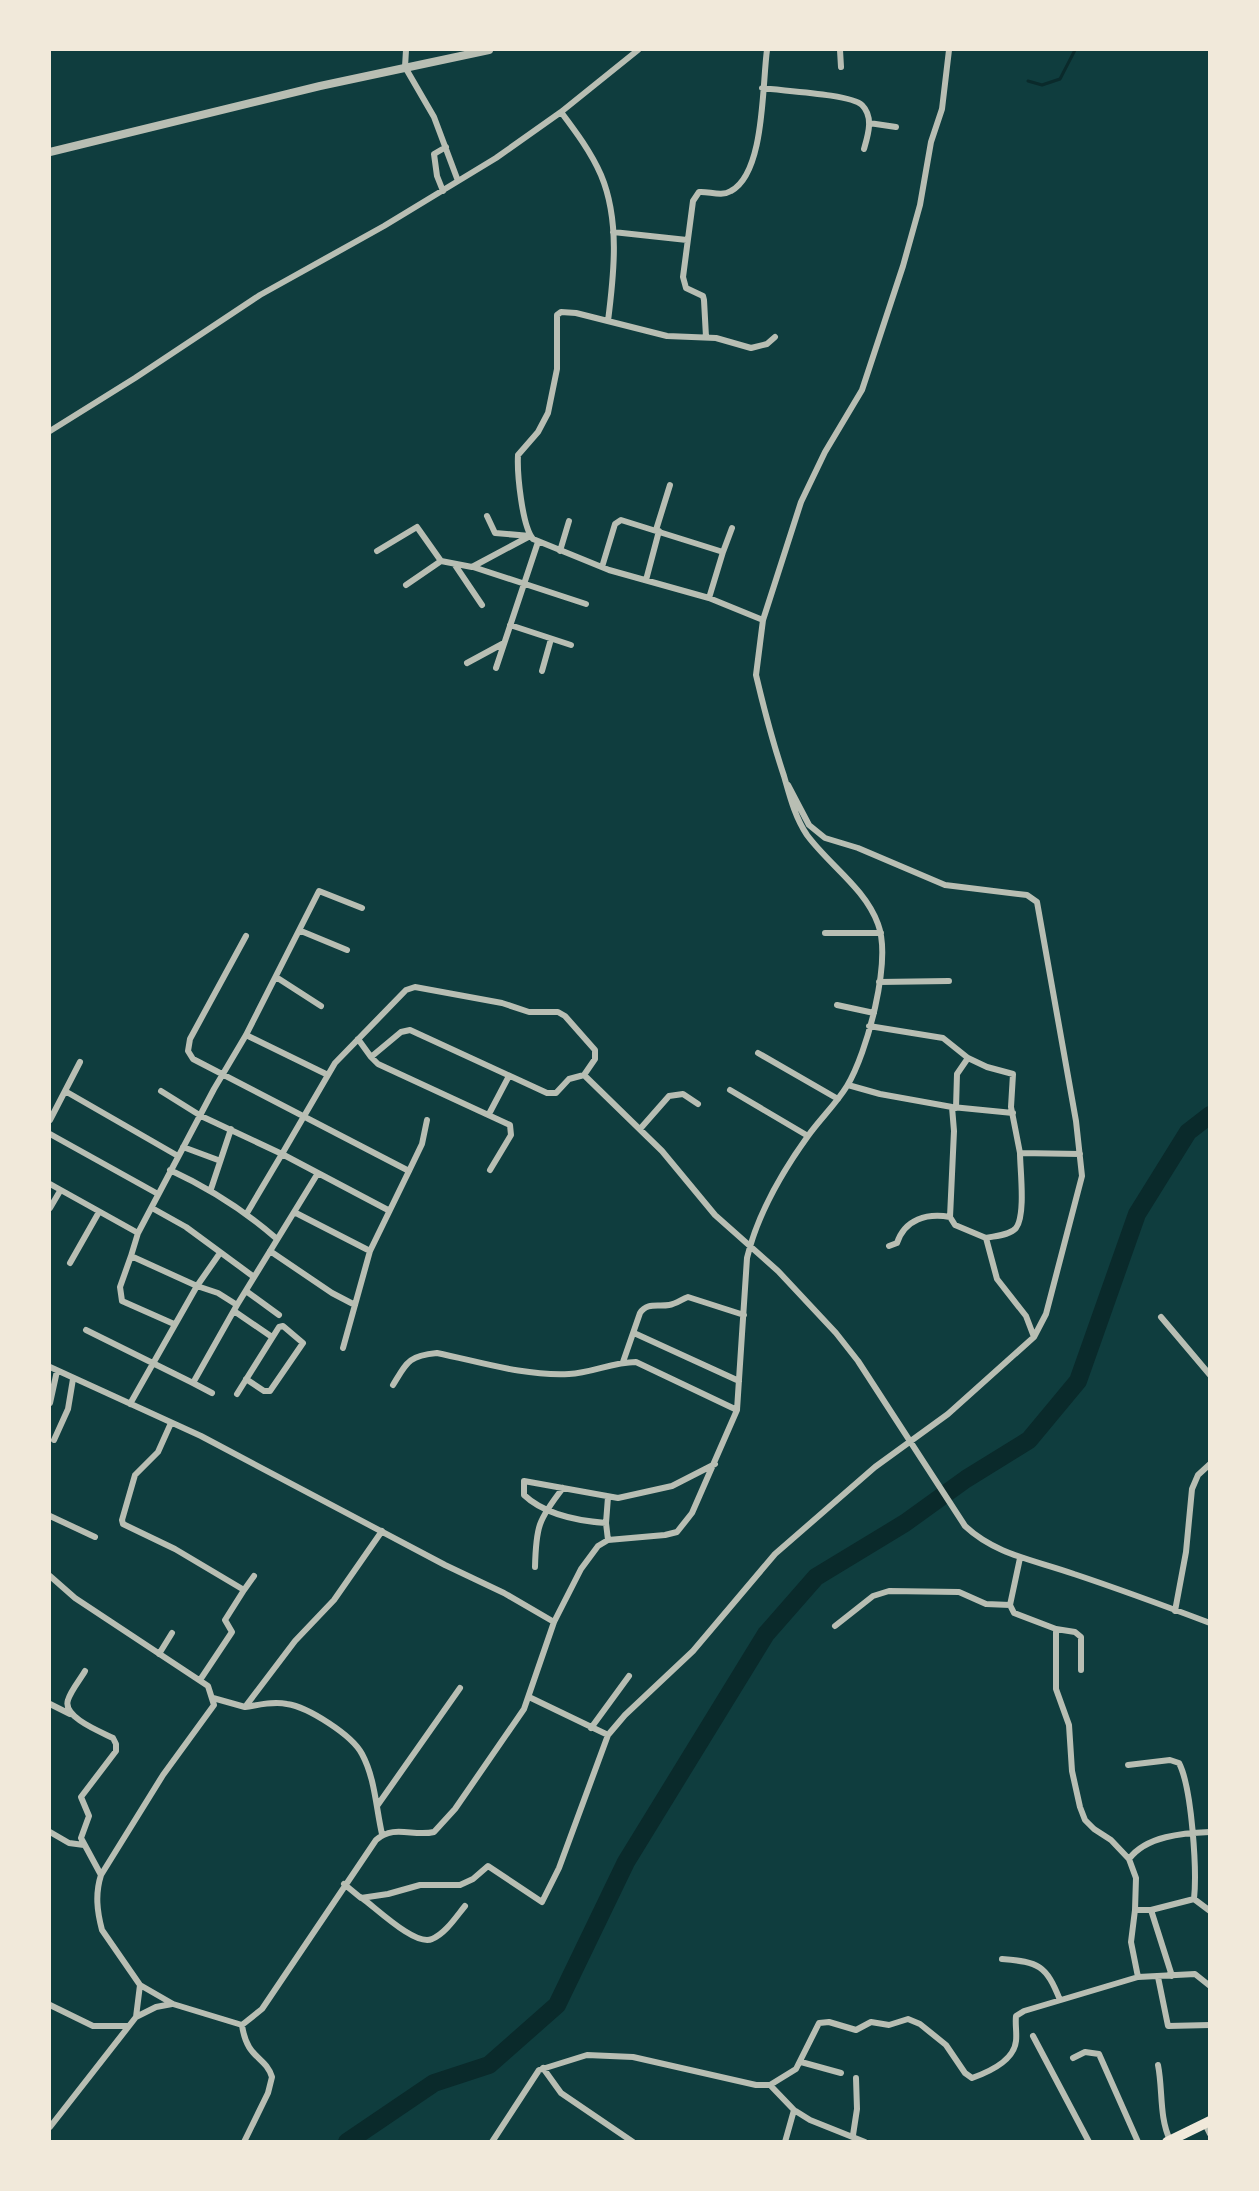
<svg xmlns="http://www.w3.org/2000/svg" width="1259" height="2191" font-family="Roboto,sans-serif">
<style>
.lines{fill:none;stroke-linecap:round;stroke-linejoin:round}
.stream{stroke:#0a2a2b;stroke-width:3}
.river{stroke:#0a2a2b;stroke-width:18}
.minor{stroke:#b8beb3;stroke-width:6}
.tertiary{stroke:#b8beb3;stroke-width:8}
.primary{stroke:#f1e9da;stroke-width:10}
</style>
<rect width="100%" height="100%" fill="#0f3d3e"/>
<g class="lines">
<!-- stream -->
<path class="stream" d="M1028 81 1042 85 1060 79 1075 50"/>
<!-- river -->
<path class="river" d="M347 2142 434 2083 489 2065 557 2005 626 1862 766 1634 816 1577 905 1523 966 1479 1029 1440 1078 1381 1137 1214 1188 1132 1210 1115"/>
<!-- minor -->
<path class="minor" d="M406 50 405 67 434 117 458 181
M840 50 841 67
M762 88C782 91 851 94 862 105 874 117 868 135 864 149
M561 112C576 132 591 152 601 175 620 220 614 274 608 321
M869 123 896 127
M443 191 437 176 434 154 446 147
M613 232 687 240
M706 337 704 300 703 296 686 288 683 277 693 201 699 192C709 191 721 197 731 191 765 173 762 85 767 50
M50 431 135 378 260 295 384 226 496 158 561 112 638 50
M487 516 495 533 530 536
M656 530 670 485
M377 551 417 527 441 561 472 567 530 536
M560 551 569 521
M723 552 732 528
M455 565 482 605
M473 567 586 604
M602 567 615 524 621 520 723 552 709 598
M646 580 659 531
M406 585 441 561
M763 620 709 598 609 570 533 539C522 526 517 473 518 455L538 432 548 413 557 369V315L561 312 576 313 667 336 716 338 751 348 767 344 775 337
M510 625 571 645
M467 663 504 643
M496 668 538 542
M542 671 551 639
M788 785 809 825 825 838 858 848 945 885 1027 895 1037 902 1076 1121 1082 1176 1046 1314 1034 1337
M301 931 347 950
M825 933H881
M246 936 190 1039 188 1051 193 1059 409 1171 422 1144 427 1120
M276 977 321 1006
M879 982 949 981
M837 1005 874 1013
M869 1026 943 1038 968 1058 987 1067 1013 1074 1011 1107 1020 1153 1080 1154
M246 1035 328 1075 335 1063 406 990 415 987 502 1003 529 1012H558L565 1016 595 1050V1059L584 1075
M358 1039 371 1057 401 1032 410 1030 547 1093H556L569 1079 584 1075 662 1151 715 1215 778 1271 836 1333 858 1361 965 1526C996 1555 1035 1560 1074 1574 1119 1589 1165 1606 1210 1623
M758 1053 838 1099
M371 1057 378 1064 510 1125 511 1135 490 1170
M80 1062 65 1091 178 1156
M730 1090 808 1136
M161 1091 201 1116 282 1154 328 1075
M952 1107 1013 1113
M956 1108 957 1074 968 1058
M489 1114 509 1076
M50 1120 65 1091
M640 1129 669 1096 683 1094 698 1104
M50 1134 158 1194
M183 1147 218 1160
M170 1170C211 1189 244 1210 277 1239
M50 1184 138 1233
M211 1189 231 1129
M50 1208 60 1191
M152 1208 186 1227 254 1277
M294 1212 370 1251
M247 1213 282 1154 388 1210
M986 1238C994 1236 1011 1235 1016 1228 1026 1215 1020 1169 1020 1153
M889 1246 897 1243C905 1219 927 1213 950 1217
M270 1251 332 1293 355 1305
M220 1253 197 1286 218 1293 237 1305 318 1173
M131 1256 120 1287 122 1301 174 1324
M70 1263 99 1212
M246 1291 279 1315
M234 1311 272 1337
M1161 1317 1210 1375
M86 1330 193 1383 237 1305
M634 1333 739 1381
M343 1348 370 1251 409 1171
M623 1362 640 1313C647 1302 658 1307 669 1305 676 1304 682 1299 688 1297L744 1315
M50 1367 201 1436 445 1565 504 1593 554 1622
M193 1383 212 1393
M393 1385C407 1362 408 1356 437 1353 481 1362 523 1376 569 1374 592 1373 612 1362 636 1362L737 1410
M237 1394 279 1327 283 1326 303 1343 270 1391H264L246 1379
M50 1403 57 1371
M130 1404 197 1286 131 1256 138 1233 214 1089 246 1035 319 891 362 908
M171 1423 158 1452 135 1475 122 1520 123 1524 175 1549 244 1590 225 1620 232 1632 200 1680
M54 1440 68 1409 73 1379
M608 1497 606 1523 608 1540
M50 1516 95 1537
M606 1523C579 1521 544 1514 524 1495V1481L618 1498 672 1486 715 1464
M1020 1558 1010 1605 1014 1613 1056 1629V1689L1069 1725 1072 1771 1080 1807 1085 1820 1094 1829 1111 1840 1129 1859 1136 1878 1135 1910H1151L1194 1899
M535 1567C536 1527 538 1520 563 1488
M50 1576 75 1598 208 1686 214 1705 163 1775 101 1875C95 1894 97 1911 102 1930L140 1985 136 2017 50 2127
M244 1590 254 1576
M1175 1611 1186 1552 1192 1489 1198 1475 1210 1464
M835 1626 873 1596 889 1591 959 1592 986 1604 1010 1605
M1056 1629 1075 1632 1081 1637V1670
M159 1654 172 1633
M85 1671C80 1680 71 1690 68 1700 62 1717 101 1732 113 1738L116 1744V1751L81 1797 89 1816 81 1838 101 1875
M529 1697 608 1735
M213 1698 245 1707 295 1641 334 1600 382 1531
M50 1704 70 1714
M245 1707C259 1705 273 1701 287 1704 308 1707 352 1735 362 1754 375 1778 376 1808 382 1834
M591 1728 629 1676
M1128 1765 1170 1760 1179 1763C1192 1788 1197 1871 1194 1899L1210 1911
M377 1806 460 1688
M50 1832 69 1843 84 1845
M1129 1859C1146 1836 1183 1833 1210 1832
M344 1884 361 1898 388 1894 420 1885H460L473 1879 488 1866 542 1902 559 1868 608 1735 625 1715 693 1651 775 1554 875 1467 948 1414 1034 1337 1026 1316 997 1279 986 1238 955 1225 950 1217 954 1131 952 1107 880 1094 848 1085
M362 1898C376 1908 416 1947 432 1939 445 1934 456 1917 465 1906
M1135 1910 1131 1942 1138 1977
M1151 1910 1172 1976
M1002 1959C1039 1962 1046 1965 1060 2000
M1158 1977 1168 2026 1210 2025
M140 1985 173 2004 242 2025
M50 2005 93 2026H128
M136 2017 156 2007 172 2004
M1033 2036 1089 2142
M1073 2058 1085 2052 1099 2054 1138 2142
M801 2062 841 2073
M1158 2065C1163 2090 1159 2117 1170 2140
M543 2068 561 2093 633 2142
M770 2085 796 2069 819 2023 829 2022 856 2030 871 2022 889 2025 908 2019 920 2024 946 2045 965 2073 972 2078C989 2072 1014 2061 1016 2041 1017 2033 1015 2024 1016 2016L1024 2011 1138 1977 1195 1974 1210 1986
M1205 2124 1210 2134
M853 2135 857 2109 856 2078
M244 2142 268 2093 272 2077C265 2055 247 2060 242 2025L262 2009 376 1840C394 1824 413 1837 434 1832L455 1809 524 1709 554 1622 581 1569 598 1546 608 1540 665 1535 677 1532 692 1513 737 1410 747 1258C757 1216 782 1172 808 1136 820 1119 836 1104 847 1086 867 1053 892 961 878 924 865 888 829 865 807 835 795 817 790 797 784 776 773 743 764 709 756 675L763 620 801 502 825 452 862 390 903 266 920 205 931 142 942 109 949 50
M492 2142 539 2070 587 2055 633 2057 756 2085H770L794 2110 810 2120 865 2142
M785 2142 794 2110"/>
<!-- tertiary -->
<path class="tertiary" d="M50 152 320 86 489 50"/>
<!-- primary -->
<path class="primary" d="M1167 2142 1210 2121"/>
</g>
<!-- border -->
<rect width="1259" height="2191" fill="none" stroke="#f1e9da" stroke-width="102"/>
</svg>
